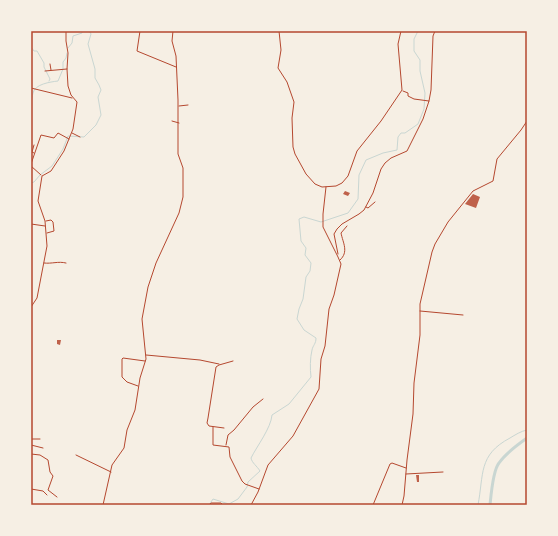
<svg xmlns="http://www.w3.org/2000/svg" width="558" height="536" font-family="Inter,sans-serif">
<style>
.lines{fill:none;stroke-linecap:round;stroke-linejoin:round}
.stream{stroke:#c9d6d2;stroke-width:1}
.river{stroke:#c9d6d2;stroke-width:3}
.building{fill:#bf614a}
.minor{stroke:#b5482f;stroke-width:1}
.neatline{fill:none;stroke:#b5482f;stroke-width:1.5}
</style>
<rect width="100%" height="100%" fill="#f6efe4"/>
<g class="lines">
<!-- stream -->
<path class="stream" d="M31 47 34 51H37L44 63V67L50 79 49 81
M68 48 72 43 73 36 82 33V31
M31 103C32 99 32 97 33 93 35 84 50 82 58 81L63 69V62L66 58 67 53
M31 183 34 182 40 175 52 166 63 149 68 136 84 137 96 125 101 115 98 97 101 90 99 85 95 78V69L88 44 91 34 90 32 86 31
M209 505 213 499 229 504 238 499 247 487 248 482 260 471C257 466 252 463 251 458 257 446 271 428 272 415L289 404 311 377C310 369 310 358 312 350 313 345 316 344 316 338L304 330 297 319 299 309 303 299 306 277 310 271 311 263 305 255 306 248 301 241 299 219 304 217 321 222 348 213 358 199 359 175 366 160 383 153 397 150 398 137 401 133H405L418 124 424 109 425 93 420 71V60L414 51V39L418 31
M478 505C484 474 478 455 510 438 515 435 521 431 527 430"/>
<!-- river -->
<path class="river" d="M490 505C491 495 493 470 499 463 506 453 517 445 527 438"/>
</g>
<!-- building -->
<path class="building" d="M345 191 350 193 348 196 343 194Z
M473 194 480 197 476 208 465 204Z
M57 340H61L60 345 57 344Z
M416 475H419V482H417Z"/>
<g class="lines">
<!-- minor -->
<path class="minor" d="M140 31 137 51 176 67
M279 31 281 50 278 68 287 82 294 102 292 118 293 147 295 154 306 174 315 184 322 187 336 186 342 183 348 176 357 151 381 121 402 90 398 44 401 31
M50 64 51 70
M45 71 67 69
M31 88 72 98
M429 101 431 90 433 36 435 31
M179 106 188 105
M172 121 179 123
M72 133 80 137
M34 153 32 152 34 145
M31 164 41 135 54 138 58 133 69 139
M31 166 41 175
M366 207 368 208 375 202
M46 221 51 220 53 222 54 231 47 233
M31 224 45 226
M338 254 334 234 337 229 342 224 359 214 364 210 373 193 381 169 385 163 391 158 407 151 423 119 429 101 414 99 408 96V93L403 91
M340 260C349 252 343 243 341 233L347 226
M44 263C52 264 58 261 66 263
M31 307 37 298 47 246 45 221 38 201 42 176 51 171 64 151 73 129 77 102 71 95 68 86 67 69 68 53 66 41V31
M420 311 463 315
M146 355 200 360 219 364
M138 386 127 382 122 377V359L123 358 145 361
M213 427V445L229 447 230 457 242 481 245 484 259 489
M224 428 209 426 207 423 208 418 216 367 219 365 233 361
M31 439H40
M31 445 43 448
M226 445 228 435 234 430 253 407 263 399
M31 454 40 455 48 460 50 472 53 476 48 490 57 497
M76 455 111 472
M406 474 443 472
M31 489 43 491 47 495
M103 505 112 465 124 448 127 430 135 410 140 378 146 359 142 319 148 287 156 263 179 213 183 197V168L178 154V100L176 56 172 41 173 31
M209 505 211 503H221L223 505
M251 505 258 492 268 465 293 436 319 389 321 359 325 346 329 309 334 295 341 264 338 257 323 227V214L326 187
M373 505 390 464 392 463 406 468
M402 505 404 496 407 460 413 414 414 383 420 335V304L432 252 435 244 448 222 473 191 493 181 497 159 521 130 527 121"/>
</g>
<!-- border -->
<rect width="558" height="536" fill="none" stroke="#f6efe4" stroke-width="64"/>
<rect x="32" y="32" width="494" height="472" class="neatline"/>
</svg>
